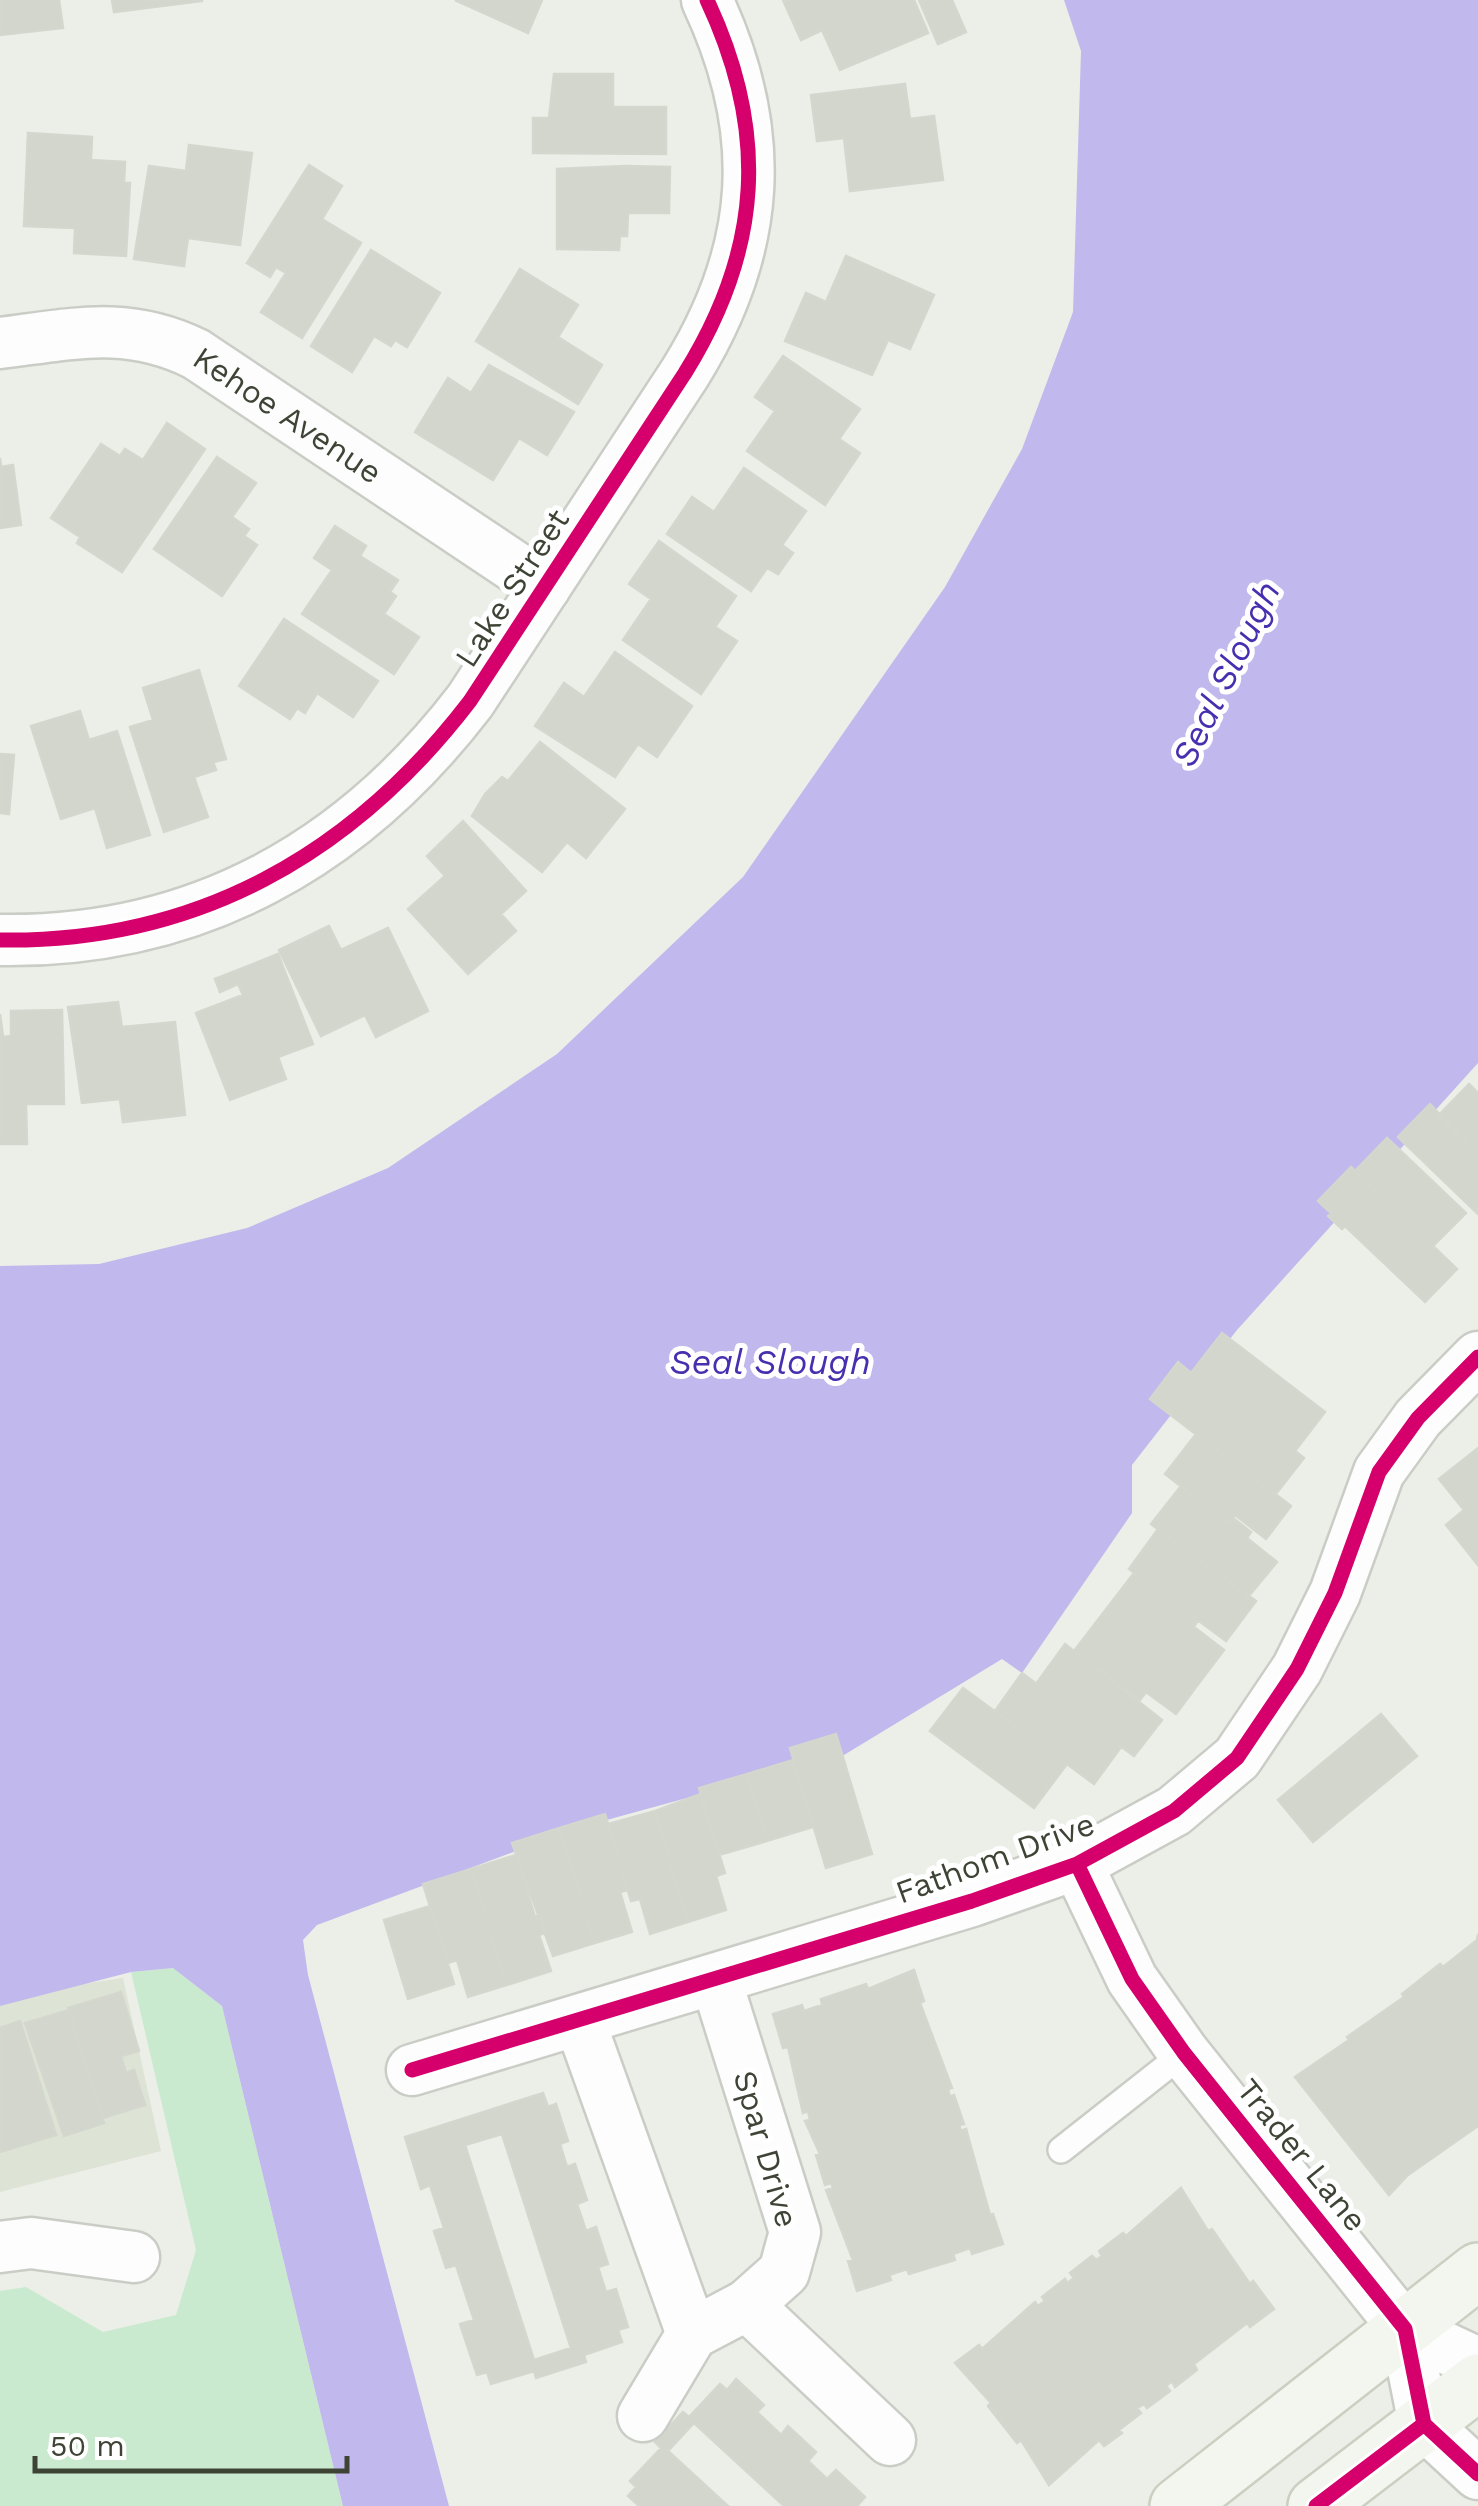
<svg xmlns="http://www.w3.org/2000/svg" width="1478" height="2506" font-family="'Work Sans',sans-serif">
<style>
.residential{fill:#dde3d5}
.green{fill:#c9eacf}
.water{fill:#c1b8ed}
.building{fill:#d2d6cd;stroke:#d3d7ce;stroke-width:2.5;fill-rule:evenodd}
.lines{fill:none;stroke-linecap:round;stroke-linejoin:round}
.service-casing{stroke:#cacdc6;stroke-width:30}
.minor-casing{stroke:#cacdc6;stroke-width:55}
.secondary-casing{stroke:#c9cfc1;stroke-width:60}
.service{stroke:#fcfdfc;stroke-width:25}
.minor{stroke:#fcfdfc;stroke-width:50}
.secondary{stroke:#f2f6ee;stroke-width:55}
.cycleway-casing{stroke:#fff;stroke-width:21}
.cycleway{stroke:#d6006c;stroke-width:15}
.labels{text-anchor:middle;stroke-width:10;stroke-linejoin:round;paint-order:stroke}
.street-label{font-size:32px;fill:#3e4435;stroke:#fff}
.water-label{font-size:35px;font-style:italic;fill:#472faf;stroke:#fff}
</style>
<rect width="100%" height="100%" fill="#ecefe8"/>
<!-- residential -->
<path class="residential" d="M123 1978 161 2151 0 2192V1996Z"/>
<!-- green -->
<path class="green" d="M173 1968 222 2006 343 2506H0V2291L26 2287 103 2332 176 2315 196 2250 131 1972Z"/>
<!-- water -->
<path class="water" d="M1064 0H1478V1063L1237 1330 1132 1465V1513L1022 1673 1002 1659 844 1755 581 1827 317 1925 303 1940 308 1975 449 2506H343L222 2006 173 1968 131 1972 0 2006V1266L99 1264 247 1228 388 1168 557 1054 743 877 945 587 1022 449 1073 312 1081 51Z"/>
<!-- building -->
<path class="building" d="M0 0H59L63 28 1 35Z
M112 0H202V1L114 12Z
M455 0H542L528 33Z
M783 0H914L928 33 840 70 822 30 801 40Z
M919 0H952L966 32 938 44Z
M554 74H613V107H666V154L533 153V118H549Z
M905 84 910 119 934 116 943 180 850 191 844 138 817 141 811 95Z
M28 133 92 137 91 160 125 162 124 183H130L126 256 74 253 75 228 24 226Z
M189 145 252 153 240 245 188 238 184 266 134 259 149 166 186 171Z
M309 165 342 186 322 219 361 243 302 338 261 312 286 273 276 267 270 277 247 263Z
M625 166 670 167 669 213H628L627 236H620L619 250 557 249V169Z
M371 250 440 293 407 347 395 340 391 346 374 336 352 372 311 346Z
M846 256 934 295 910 349 888 340 872 375 785 341 806 293 826 302Z
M520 269 578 305 558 337 602 365 578 404 476 341Z
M783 356 860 409 839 439 860 453 825 505 747 451 775 411 755 397Z
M489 365 574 412 547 455 519 438 493 480 415 432 448 378 471 393Z
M167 423 205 449 122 572 77 543 80 537 51 518 101 444 120 456 125 449 143 460Z
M217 457 256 483 232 517 249 529 244 536 257 545 222 596 154 549Z
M0 458 1 467 13 465 21 525 0 528Z
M744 468 806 511 782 545 793 553 778 574 767 568 751 591 667 534 692 497 714 512Z
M335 526 366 546 360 556 398 580 390 592 396 596 384 614 419 637 394 674 302 614 332 570 314 558Z
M659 541 736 596 715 627 737 641 701 694 623 640 651 599 629 584Z
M284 619 378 681 353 717 317 693 305 713 297 708 290 719 239 686Z
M615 652 692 706 657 757 638 744 615 777 535 726 564 683 584 697Z
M199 670 226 759 213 762 216 770 194 777 208 817 164 832 130 727 153 720 143 688Z
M80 711 89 740 117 731 150 835 107 848 95 808 61 819 31 726Z
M540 742 625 809 586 858 567 842 542 872 472 816 485 794 502 777 508 781Z
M0 754 14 755 9 814 0 813Z
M463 821 526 891 501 914 516 931 468 974 408 909 445 876 427 856Z
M329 926 341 950 388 928 428 1011 376 1037 365 1015 321 1036 279 950Z
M278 954 313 1044 278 1057 286 1079 230 1100 196 1013 243 995 238 984 220 992 215 979Z
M118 1002 122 1027 175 1022 185 1115 123 1122 120 1099 82 1103 68 1007Z
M62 1010 64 1104H26L27 1144H0V1014L3 1037 11 1036V1011Z
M1469 1084 1478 1093V1155L1438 1116Z
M1430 1104 1478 1155V1214L1398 1137Z
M1387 1138 1466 1213 1433 1246 1355 1171Z
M1351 1167 1457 1269 1425 1302 1345 1226 1342 1229 1328 1216 1331 1213 1318 1201Z
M1222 1333 1325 1412 1295 1451 1304 1458 1275 1495 1150 1399 1178 1362 1191 1373Z
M1196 1434 1291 1506 1266 1539 1235 1515 1229 1523 1165 1474Z
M1478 1448V1565L1446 1525 1464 1510 1439 1479Z
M1181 1486 1229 1523 1233 1518 1251 1532 1247 1538 1277 1562 1248 1597 1151 1524Z
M1158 1529 1256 1601 1226 1641 1129 1569Z
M1134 1573 1198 1620 1194 1627 1224 1650 1199 1683 1104 1612Z
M1104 1612 1199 1683 1176 1714 1146 1692 1140 1700 1074 1651Z
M1065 1644 1162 1720 1134 1756 1036 1684Z
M1022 1673 1121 1747 1094 1784 995 1711Z
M963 1688 1067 1764 1034 1808 930 1731Z
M1381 1714 1417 1756 1313 1842 1278 1800Z
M836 1734 872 1854 826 1868 790 1748Z
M793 1760 813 1827 767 1841 747 1774Z
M747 1774 767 1841 719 1855 699 1788Z
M701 1794 725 1873 716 1876 726 1910 688 1922 655 1811Z
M655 1811 688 1922 650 1934 640 1899 631 1901 608 1824Z
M605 1814 628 1890 620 1892 632 1932 595 1943 559 1828Z
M559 1828 595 1943 553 1956 512 1843Z
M516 1855 535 1917 540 1915 545 1933 539 1935 551 1971 507 1985 471 1869Z
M471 1869 507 1985 468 1997 457 1960 448 1963 423 1884Z
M430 1906 454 1984 408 1999 384 1920Z
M1478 1934V2126L1408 2175 1389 2195 1295 2077 1349 2040 1347 2037 1404 1997 1402 1994 1440 1964 1443 1967 1477 1940Z
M914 1970 924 2001 920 2003 952 2088 948 2089 950 2097 954 2095 964 2124 959 2125 961 2131 966 2129 990 2215 993 2214 1003 2244 972 2254 970 2248 953 2254 955 2260 909 2274 907 2269 889 2275 891 2280 857 2291 848 2261 853 2260 826 2190 833 2188 831 2183 825 2185 816 2155 820 2154 805 2121 810 2120 808 2111 803 2113 788 2047 783 2048 773 2014 802 2005 804 2011 822 2005 821 1999 866 1984 868 1989Z
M121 1992 139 2051 121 2056 126 2073 134 2070 145 2105 103 2118 68 2008Z
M69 2010 104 2123 64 2136 25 2023Z
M20 2021 56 2135 0 2152V2028Z
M543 2093 548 2107 556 2104 568 2141 560 2144 567 2167 575 2164 587 2200 577 2204 586 2231 596 2227 608 2264 598 2267 606 2292 616 2289 628 2327 618 2330 622 2342 584 2355 586 2362 536 2378 534 2371 491 2384 487 2372 477 2375 460 2324 474 2320 456 2265 446 2268 434 2231 444 2228 430 2185 421 2189 405 2137ZM502 2134 571 2348 534 2360 465 2145Z
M1181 2188 1208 2231 1212 2229 1250 2284 1253 2281 1274 2309 1250 2327 1247 2323 1194 2364 1197 2370 1175 2387 1172 2381 1166 2386 1170 2391 1147 2408 1144 2404 1137 2408 1141 2413 1119 2430 1122 2433 1104 2446 1099 2440 1049 2485 1021 2440 1017 2443 988 2406 991 2403 955 2363 979 2345 982 2349 1035 2302 1038 2306 1045 2301 1042 2297 1065 2279 1067 2283 1074 2278 1070 2273 1092 2256 1096 2260 1102 2256 1099 2251 1123 2233 1126 2236Z
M736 2379 764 2405 757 2412 781 2435 788 2426 816 2452 808 2461 827 2479 836 2470 865 2497 857 2506H784L694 2423 668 2451 728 2506H639L628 2496 636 2487 630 2481 661 2448 655 2442 683 2412 689 2417 720 2384 727 2390Z"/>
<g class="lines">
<defs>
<path id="service" d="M1061 2150 1184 2053"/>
<g id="minor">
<path id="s1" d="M0 343C73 334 127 320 196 354L545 587"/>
<path d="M0 940C196 943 352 855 470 701L685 373C762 249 769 132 707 0"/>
<path d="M1077 1864 1132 1979 1184 2053 1405 2329 1424 2424 1478 2474"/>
<path d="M580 2022 692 2334 747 2305 784 2272 795 2232 716 1980"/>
<path d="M412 2070 972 1901 1077 1864 1174 1811 1237 1758 1297 1669 1335 1593 1379 1472 1418 1418 1478 1357"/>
<path d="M0 2247 31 2243 134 2257"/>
<path d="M747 2305 890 2440"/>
<path d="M1405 2329 1478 2363"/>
<path d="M643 2416 692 2334"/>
</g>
<path id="secondary" d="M1178 2506 1478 2271
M1316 2506 1478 2382"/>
</defs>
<!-- service casing -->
<use href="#service" class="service-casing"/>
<!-- minor casing -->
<use href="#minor" class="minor-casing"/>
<!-- secondary casing -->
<use href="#secondary" class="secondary-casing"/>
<!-- service -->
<use href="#service" class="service"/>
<!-- minor -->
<use href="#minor" class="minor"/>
<!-- secondary -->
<use href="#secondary" class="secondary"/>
<defs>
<path id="cycleway" d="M0 940C196 943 352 855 470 701L685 373C762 249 769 132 707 0
M1077 1864 1132 1979 1184 2053 1405 2329 1424 2424 1478 2474
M412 2070 972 1901 1077 1864 1174 1811 1237 1758 1297 1669 1335 1593 1379 1472 1418 1418 1478 1357
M1316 2506 1424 2424"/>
</defs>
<!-- cycleway casing -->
<use href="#cycleway" class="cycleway-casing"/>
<!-- cycleway -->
<use href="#cycleway" class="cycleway"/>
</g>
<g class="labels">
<!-- street labels -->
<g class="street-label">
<text dy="11" stroke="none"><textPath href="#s1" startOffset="310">Kehoe Avenue</textPath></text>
<text transform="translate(512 588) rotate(-57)" y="11">Lake Street</text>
<text transform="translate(995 1858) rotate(-20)" y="11">Fathom Drive</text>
<text transform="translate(766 2149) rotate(74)" y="11">Spar Drive</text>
<text transform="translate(1302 2155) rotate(51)" y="11">Trader Lane</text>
</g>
<!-- water labels -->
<g class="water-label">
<text transform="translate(1226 674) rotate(-64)" y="12">Seal Slough</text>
<text x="770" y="1374">Seal Slough</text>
</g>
</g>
<!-- scale -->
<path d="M35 2456v15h312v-15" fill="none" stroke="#3e4435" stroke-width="5"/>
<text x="50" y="2456" font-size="30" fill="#3e4435" stroke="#ffffff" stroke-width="8" paint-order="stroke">50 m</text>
</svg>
